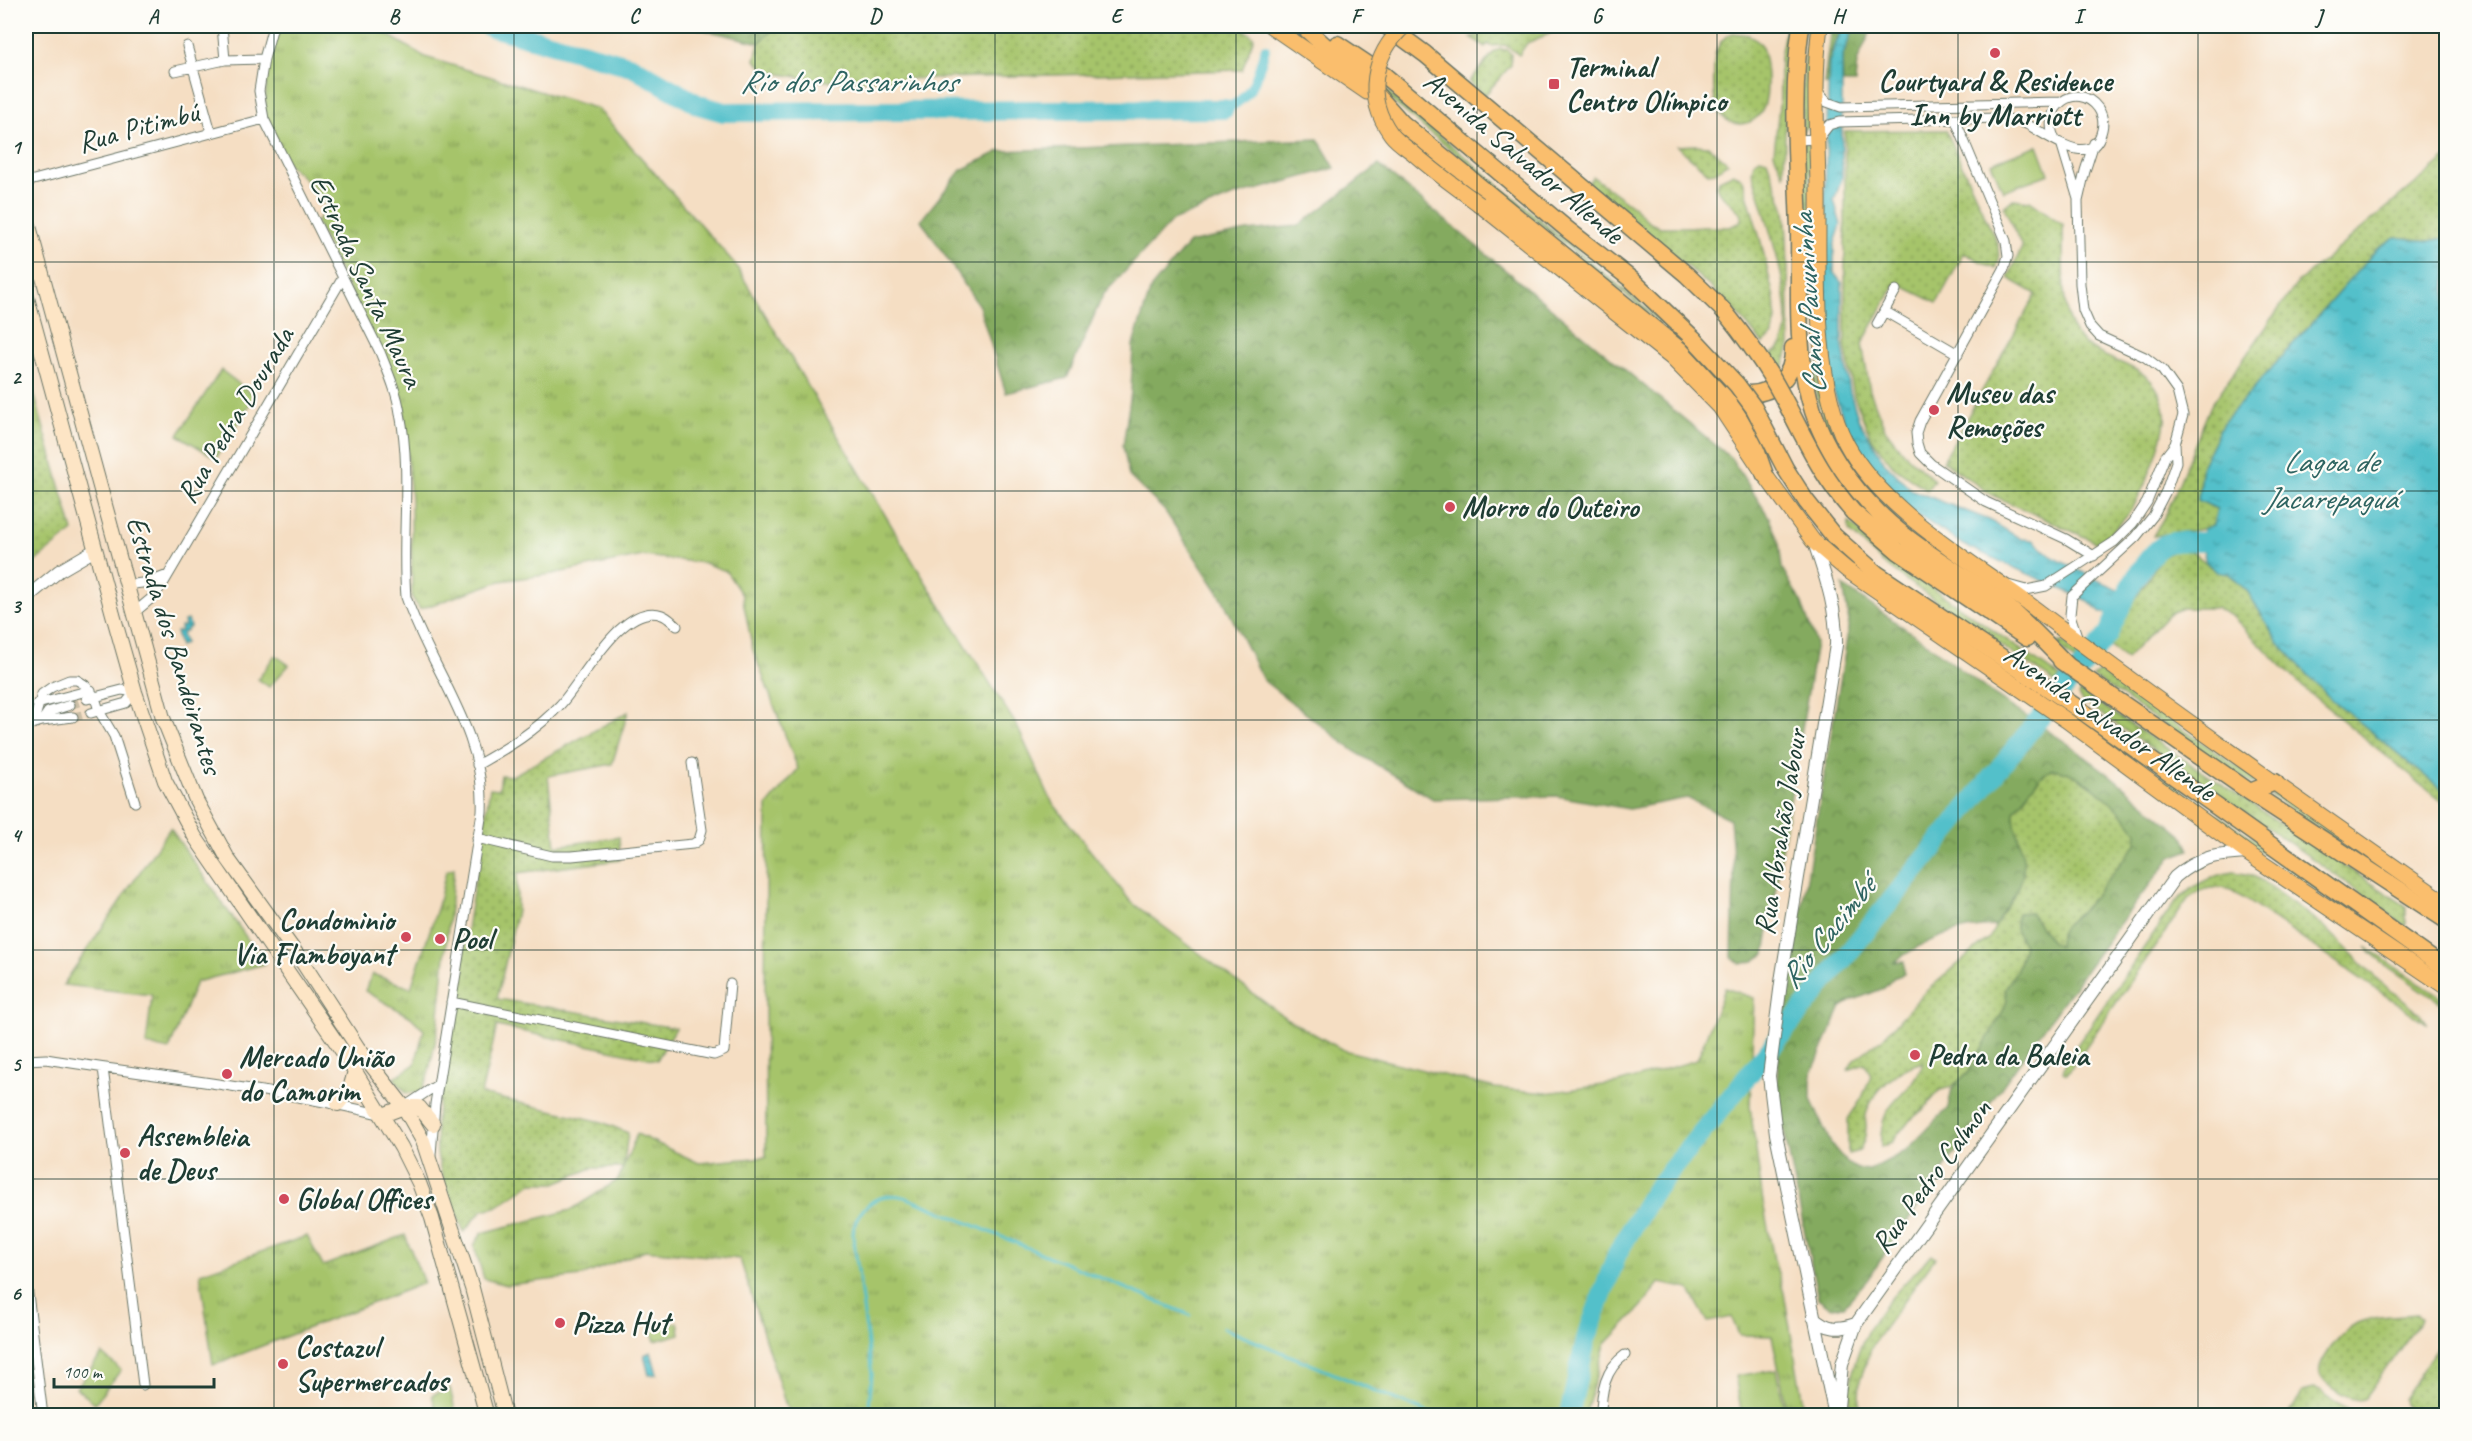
<svg xmlns="http://www.w3.org/2000/svg" width="2472" height="1441" font-family="Caveat,sans-serif">
<style>
.grass{fill:url(#grass-dots);stroke:#628050;stroke-width:1.5}
.forest{fill:url(#forest-crowns);stroke:#52744a;stroke-width:1.5;fill-rule:evenodd}
.park{fill:url(#park-tufts);stroke:#628050;stroke-width:1.5}
.pitch{fill:#a6c46b;stroke:#628050;stroke-width:1.5}
.water{fill:url(#water-ripples);stroke:#387e7f;stroke-width:1.5}
.lines{fill:none;stroke-linecap:round;stroke-linejoin:round}
.stream{stroke:#52c0ca;stroke-width:3}
.canal{stroke:#52c0ca;stroke-width:10}
.river{stroke:#52c0ca;stroke-width:20}
.minor-tunnel{stroke:#cabea6;stroke-width:9;stroke-dasharray:9 4.5;stroke-linecap:butt}
.minor-casing{stroke:#6a7566;stroke-width:11}
.tertiary-casing{stroke:#6a7566;stroke-width:14}
.secondary-casing{stroke:#6a7566;stroke-width:16}
.primary-casing{stroke:#6a7566;stroke-width:17}
.trunk-casing{stroke:#6a7566;stroke-width:19}
.minor{stroke:#fff;stroke-width:9}
.tertiary{stroke:#fff;stroke-width:12}
.secondary{stroke:#fde5c5;stroke-width:14}
.primary{stroke:#fabe6d;stroke-width:15}
.trunk{stroke:#fabe6d;stroke-width:16}
.primary-bridge-casing{stroke:#6a7566;stroke-width:17;stroke-linecap:butt}
.trunk-bridge-casing{stroke:#6a7566;stroke-width:19;stroke-linecap:butt}
.primary-bridge{stroke:#fabe6d;stroke-width:15}
.trunk-bridge{stroke:#fabe6d;stroke-width:16}
.grid{fill:none;stroke:#1f3d34;stroke-width:1.5;stroke-opacity:0.55}
.poi-dot{fill:#d1495b;stroke:#fdfcf7;stroke-width:2}
.labels{text-anchor:middle;stroke-width:4.5;stroke-linejoin:round;paint-order:stroke}
.poi-label{font-size:30px;font-weight:bold;fill:#1f3d34;stroke:#fdfcf7;text-anchor:start}
.street-label{font-size:30px;fill:#1f3d34;stroke:#fdfcf7}
.water-label{font-size:32px;font-style:italic;fill:#2e6461;stroke:#fdfcf7}
.neatline{fill:none;stroke:#1f3d34;stroke-width:2}
.grid-label{font-size:20px;text-anchor:middle;font-weight:bold;fill:#1f3d34}
</style>
<defs>
<pattern id="grass-dots" width="8" height="8" patternUnits="userSpaceOnUse" patternTransform="scale(1.5)"><rect width="8" height="8" fill="#a6c46b"/><path d="M2 2h.1M6 6h.1" fill="none" stroke="#87a059" stroke-width="1.8" stroke-linecap="round"/></pattern>
<pattern id="forest-crowns" width="20" height="18" patternUnits="userSpaceOnUse" patternTransform="scale(1.5)"><rect width="20" height="18" fill="#84aa5f"/><path d="M2 6a3 3 0 1 1 6 0M12 15a3 3 0 1 1 6 0" fill="none" stroke="#6b8c4f"/></pattern>
<pattern id="park-tufts" width="24" height="20" patternUnits="userSpaceOnUse" patternTransform="scale(1.5)"><rect width="24" height="20" fill="#a6c46b"/><path d="M3 7l-1-3M5 7V3M7 7l1-3M15 17l-1-3M17 17v-4M19 17l1-3" fill="none" stroke="#87a059"/></pattern>
<pattern id="water-ripples" width="26" height="14" patternUnits="userSpaceOnUse" patternTransform="scale(1.5)"><rect width="26" height="14" fill="#52c0ca"/><path d="M2 4q2-2 4 0t4 0M15 11q2-2 4 0t4 0" fill="none" stroke="#439da5"/></pattern>
</defs>
<rect width="100%" height="100%" fill="#fdfcf7"/>
<filter id="ink" filterUnits="userSpaceOnUse"><feTurbulence type="fractalNoise" baseFrequency=".0167" numOctaves="2"/><feDisplacementMap in="SourceGraphic" scale="12" xChannelSelector="R" yChannelSelector="G"/><feConvolveMatrix kernelMatrix="1 2 1 2 8 2 1 2 1" color-interpolation-filters="sRGB"/></filter>
<filter id="wash" filterUnits="userSpaceOnUse"><feTurbulence type="fractalNoise" baseFrequency=".008" numOctaves="4" result="noise"/><feDisplacementMap in="SourceGraphic" scale="24" xChannelSelector="R" yChannelSelector="G"/><feGaussianBlur stdDeviation="1.35" result="paint"/><feColorMatrix in="noise" values="0 0 0 0 0 0 0 0 0 0 0 0 0 0 0 0 0 1.4 0 .05"/><feComposite in="paint" operator="in"/></filter>
<g filter="url(#wash)">
<rect width="100%" height="100%" fill="#f5dec3"/>
<!-- grass -->
<path class="grass" d="M777 26H1240L1254 37 1242 70 824 81 767 72 755 60 759 43Z
M1516 26H1567L1527 43 1519 55 1505 45 1491 46 1488 44 1485 47 1471 37Z
M1786 26H1794L1786 96 1784 176 1774 153 1780 97V57Z
M1808 26H1812L1809 126 1803 131 1802 95Z
M1733 33 1749 35 1761 44C1767 61 1769 86 1765 103 1759 128 1727 132 1717 108 1712 96 1714 80 1714 67 1714 53 1719 38 1733 33Z
M1501 49 1507 50 1511 54V65L1485 95 1469 82 1495 51Z
M1371 78 1679 336 1719 372 1371 84Z
M1946 130 1998 245 1999 260 1996 269 1964 253 1937 303 1896 283 1862 344 1870 391 1885 429 1903 452 1934 480 1927 490 1893 466 1871 438 1854 396 1845 345V131Z
M1803 144H1809C1810 189 1811 235 1812 281 1813 311 1812 342 1816 372 1824 428 1855 478 1896 517L2041 627 2038 628 1874 502 1831 441 1809 371Z
M1696 145 1708 146 1728 163 1715 172 1708 173 1677 146Z
M1760 158 1767 160 1785 210 1787 237 1790 346 1782 373 1771 355C1777 350 1783 346 1785 337 1795 300 1763 209 1752 171L1754 162Z
M2446 158V238L2429 241 2395 237 2377 249 2223 423 2202 465 2198 500 2217 509 2213 525 2203 529 2153 536 2167 512 2211 405 2298 282Z
M1734 173 1743 180 1761 242 1774 298 1776 320 1774 328 1772 335 1763 344C1714 281 1648 235 1585 186L1593 177 1635 208 1650 223 1659 227H1730L1740 222 1742 214 1719 192 1716 186 1719 180Z
M2013 199 2030 201 2063 225C2064 252 2060 305 2072 328 2088 358 2123 358 2147 377 2159 387 2167 407 2165 422 2162 445 2141 501 2125 518 2118 527 2107 535 2098 543L1992 495 1943 461 2036 294 2008 278 2022 247 2004 207Z
M26 366 73 531 26 569Z
M1849 522 1888 557 2060 677 2056 683 1907 581 1883 563 1849 531Z
M2176 549 2193 552 2216 571 2228 573 2248 592 2278 642 2327 695 2446 793V805L2306 690 2232 616 2216 608H2183L2170 613 2126 659 2107 644 2161 558Z
M2059 642H2063L2082 658 2077 663 2059 647Z
M2100 672 2252 777 2254 782 2252 784 2093 677Z
M2080 691 2406 906V927L2320 864 2081 700 2078 695Z
M628 712 612 764 548 776 556 846 619 837 620 860 517 873V911L497 999 676 1028 657 1060 497 1026 481 1094 602 1122 628 1133 623 1168H592L555 1183H532L496 1207 482 1210 464 1232 442 1176 437 1154 436 1120 490 788 499 789 501 775 512 776Z
M2072 715 2250 836 2446 977V981L2151 775Z
M2053 769C2082 771 2121 808 2137 832L2136 844 2091 901 2065 925 2060 934 2059 946 2052 942 2030 912 2018 913C2014 926 2016 933 2024 945L2018 968 2005 989 2007 1001 2003 1011C1990 1037 1970 1085 1940 1090L1925 1108 1907 1123 1892 1142 1881 1147C1878 1095 1911 1101 1923 1062 1899 1068 1872 1090 1866 1115 1864 1119 1867 1123 1866 1128 1866 1137 1863 1144 1859 1151L1848 1154V1119L1862 1098 1871 1075 1865 1064 1848 1070 1854 1060 1883 1038 1924 993 1990 937 2001 915 2014 896 2023 872 2013 823 2014 811C2027 797 2035 777 2053 769Z
M2267 793 2281 796 2414 888 2416 892Z
M2234 872 2251 875 2259 879 2324 926 2378 980 2419 1013 2427 1024 2231 890C2215 885 2202 888 2188 899L2067 1074 2063 1072 2066 1061 2171 908C2188 888 2207 876 2234 872Z
M2366 947 2437 995 2446 1002 2444 1005 2381 962Z
M1931 1255 1935 1258 1873 1344 1860 1380 1858 1415H1849C1848 1337 1881 1308 1931 1255Z
M2417 1314 2421 1317 2420 1321 2365 1398C2354 1405 2323 1386 2320 1374 2316 1360 2345 1329 2357 1323 2375 1315 2398 1316 2417 1314Z
M2446 1334V1415H2416L2404 1405 2403 1399Z
M2314 1389 2320 1391 2354 1415H2287L2303 1392Z"/>
<!-- forest -->
<path class="forest" d="M689 26H777L759 43Z
M1831 26H1843L1831 52 1830 84H1824Z
M1854 26H1873L1857 62 1855 83H1843L1842 58Z
M1318 139 1335 168 1234 196 1172 221 1103 295 1067 378 1006 393 979 306 921 220 961 170 1000 151Z
M1379 165 1731 458 1769 517 1779 543 1782 568 1802 604 1816 643 1765 954 1754 961 1741 964 1732 957 1734 870 1730 819 1687 798 1629 809 1557 796 1433 799 1354 751 1263 680 1222 598 1165 511 1129 476 1123 446 1131 392 1133 345 1151 288 1189 243 1247 231 1298 226Z
M1843 586 1928 644 1995 696 2067 743 2111 776 2182 835 2189 850 2171 857 2117 927 1975 1124 1867 1280 1844 1306 1830 1307 1818 1298 1781 1115 1777 1083 1779 1044 1845 652 1849 621ZM2053 769C2082 771 2121 808 2137 832L2136 844 2083 910 2065 925 2060 934 2059 946 2052 942 2030 912 2018 913C2014 926 2016 933 2024 945L2018 968 2005 989 2007 1001 2003 1011 1969 1071 1952 1088 1948 1108 1906 1151 1870 1170 1858 1169 1847 1163 1831 1144 1811 1099V1075L1841 1007 1851 1001 1884 988 1893 978 1904 974V961L1894 962C1924 940 1958 927 1995 926 2004 908 2021 892 2023 872 2026 851 2013 832 2014 811 2027 797 2035 777 2053 769Z"/>
<!-- park -->
<path class="park" d="M278 26H373L425 57 598 109 735 264 915 565 1017 726 1052 802 1131 902 1287 1019 1343 1050 1495 1088 1546 1093 1618 1083 1697 1060 1725 988 1754 998 1750 1106 1763 1202 1774 1260 1784 1293 1805 1415H1788L1772 1336 1739 1335 1732 1317 1708 1322 1689 1289 1659 1283 1642 1306 1605 1345 1585 1415 793 1416 785 1403 740 1259 645 1250 581 1276 507 1285 484 1279 474 1245 482 1233 571 1210 618 1180 637 1134 699 1163 766 1157 765 991 767 806 798 769 753 650 742 595 726 571 704 563 643 556 552 574 500 581 420 609 412 598 411 499 403 403 316 222 328 208 316 189 286 162 264 119 268 61Z
M170 828 265 964 196 982 169 1050 146 1045 152 995 63 985Z
M454 868 437 1034 428 1075 421 1092 406 1093 394 1078 415 1064 424 1030 411 1017 365 991 372 974 411 988 438 906 446 871Z
M405 1235 424 1283 213 1365 200 1273 307 1236 323 1266Z
M450 1388 456 1415H437L432 1395Z"/>
<!-- pitch -->
<path class="pitch" d="M2038 145 2049 174 2003 191 1991 163Z
M221 370 255 396 216 458 178 435Z
M275 655 289 665 269 687 258 679Z
M678 1322 680 1334 655 1341 651 1329Z
M102 1354 121 1370 95 1403 76 1388Z
M1776 1370 1786 1415H1742L1735 1376Z"/>
<!-- water -->
<path class="water" d="M1843 26H1854L1842 58V178L1834 200 1841 225 1834 246V273L1842 283V341L1850 392 1859 421 1885 463 1912 490 1989 520 2021 539 2033 540 2051 556 2123 593 2113 614 2102 613 2088 601 1964 545 1892 499 1858 460 1827 373 1823 258 1829 62Z
M2395 237 2429 241 2446 238V793L2327 695 2278 642 2248 592 2228 573 2216 571 2206 562 2201 542 2203 529 2213 525 2217 509 2198 500 2202 465 2223 423 2377 249Z
M188 620 190 627 182 634 185 643 180 646 176 632 181 631 180 627 185 626 184 621Z
M651 1352 657 1374 649 1375 644 1355Z"/>
<g class="lines">
<!-- stream -->
<path class="stream" d="M1223 1328 1436 1416
M868 1416 872 1374 853 1234C854 1216 869 1198 888 1196 899 1194 910 1199 920 1203L1190 1315"/>
<!-- canal -->
<path class="canal" d="M1224 109C1252 100 1258 75 1265 49"/>
<!-- river -->
<path class="river" d="M488 26 631 66 699 105 724 112 1224 109
M1569 1416 1586 1339 1617 1254 1653 1192 2107 636C2120 610 2141 554 2168 543 2178 540 2191 542 2201 542"/>
</g>
</g>
<g filter="url(#ink)">
<g class="lines">
<!-- minor-tunnel -->
<path class="minor-tunnel" d="M70 705 87 699
M73 717 91 713"/>
<defs>
<path id="minor" d="M273 26 264 59 259 91 264 119 380 352C388 372 397 392 400 413 412 474 401 536 406 597 430 668 486 733 482 812L435 1104 431 1155
M187 46 211 132
M225 60 264 59
M175 71 225 60 222 26
M1817 91 1827 102 1841 107 2061 102
M1955 119 2006 241 2008 256 2004 269 1920 421 1916 433 1917 443 1920 453 1931 464 1986 502 2066 539 2094 556
M1796 140 1818 139 1829 125 1839 122 1999 118C2009 119 2017 120 2026 124 2046 133 2092 173 2102 130 2104 122 2102 114 2098 108 2077 80 2039 107 2055 140
M2062 146 2078 199
M26 182 264 119
M1884 311 1958 354
M1877 324 1896 290
M126 585 150 582 168 575
M2008 585 2026 590 2046 586 2114 542 2133 523 2147 502 2165 457 2175 444
M135 612 153 597 163 584 342 279
M2078 639 2070 615 2072 596 2136 537 2153 516 2166 491 2176 462 2175 444 2183 415 2177 391 2162 370 2145 357 2099 336 2090 326 2083 310 2080 284 2078 201 2085 171 2094 143
M87 699 122 690 135 692 126 703 91 713
M37 704 91 690
M42 721 48 712 70 705
M33 724 42 694 52 687 69 680H77L85 685 95 697 99 711 114 736 135 802
M26 726 42 721 73 717
M477 765C507 748 536 731 560 705 582 682 623 600 662 615 668 617 672 622 677 626
M477 838 552 856H572L693 844 699 840 702 830 692 763
M451 1002 714 1055 724 1051 730 984
M26 1060 46 1059C159 1077 273 1088 383 1115
M103 1068 143 1385
M407 1105 437 1085
M26 1277 43 1416
M1601 1416C1601 1391 1605 1369 1625 1355"/>
<path id="tertiary" d="M1814 542C1825 576 1837 608 1836 645L1782 975 1769 1076 1776 1134 1835 1416
M26 598 59 571 95 550
M1813 1317C1828 1330 1838 1330 1856 1324
M1838 1407 1842 1364 1856 1324 2175 877C2199 856 2216 855 2247 853"/>
<path id="secondary" d="M26 215 163 718 196 800 228 859 303 963 358 1048 404 1107 423 1141 472 1288 505 1416
M26 294 114 618 135 692 165 781 195 837 345 1055 401 1147 419 1183 432 1218 487 1416
M338 1104 350 1089 355 1071
M383 1115 404 1107H419L433 1124"/>
<path id="primary" d="M1271 26 1367 92
M1820 26C1813 78 1817 132 1818 185 1819 261 1811 376 1846 443 1881 508 1963 556 2022 599 2161 704 2304 804 2446 903
M1479 204 1672 358 1720 407 1765 475 1813 541 1847 570 2066 720 2247 853 2446 987"/>
<path id="trunk" d="M1303 26 1368 85 1402 123 1680 350 1733 408 1753 441 1765 475
M1387 26 1425 54 1687 275 1724 311
M1801 26C1791 93 1797 162 1799 230 1800 285 1795 343 1809 397 1819 437 1841 473 1869 503 1906 544 1956 569 2000 601 2025 620 2047 645 2069 667
M1337 44 1385 76 1568 230 1632 280 1694 339
M1732 391C1738 395 1743 394 1750 394 1777 392 1794 376 1793 348
M1853 512 1898 551 2027 638
M1833 535 1877 574 2076 707 2446 969
M2061 661 2250 792 2446 920
M2250 792 2275 782"/>
</defs>
<!-- minor casing -->
<use href="#minor" class="minor-casing"/>
<!-- tertiary casing -->
<use href="#tertiary" class="tertiary-casing"/>
<!-- secondary casing -->
<use href="#secondary" class="secondary-casing"/>
<!-- primary casing -->
<use href="#primary" class="primary-casing"/>
<!-- trunk casing -->
<use href="#trunk" class="trunk-casing"/>
<!-- minor -->
<use href="#minor" class="minor"/>
<!-- tertiary -->
<use href="#tertiary" class="tertiary"/>
<!-- secondary -->
<use href="#secondary" class="secondary"/>
<!-- primary -->
<use href="#primary" class="primary"/>
<!-- trunk -->
<use href="#trunk" class="trunk"/>
<defs>
<path id="primary-bridge" d="M1404 26C1373 55 1364 97 1391 134 1396 141 1405 147 1412 152 1433 171 1456 187 1479 204"/>
<path id="trunk-bridge" d="M1724 311C1741 332 1758 355 1772 378 1801 427 1814 468 1853 512
M1694 339 1737 385 1754 408 1785 468 1806 501 1833 535"/>
</defs>
<!-- primary-bridge casing -->
<use href="#primary-bridge" class="primary-bridge-casing"/>
<!-- trunk-bridge casing -->
<use href="#trunk-bridge" class="trunk-bridge-casing"/>
<!-- primary-bridge -->
<use href="#primary-bridge" class="primary-bridge"/>
<!-- trunk-bridge -->
<use href="#trunk-bridge" class="trunk-bridge"/>
</g>
</g>
<!-- grid -->
<path class="grid" d="M274 26V1416M514 26V1416M755 26V1416M995 26V1416M1236 26V1416M1477 26V1416M1717 26V1416M1958 26V1416M2198 26V1416M26 262H2446M26 491H2446M26 720H2446M26 950H2446M26 1179H2446"/>
<!-- markers -->
<g class="poi-dot">
<circle cx="1995" cy="53" r="6"/>
<rect x="1548" y="78" width="12" height="12" rx="3"/>
<circle cx="1934" cy="410" r="6"/>
<circle cx="1450" cy="507" r="6"/>
<circle cx="406" cy="937" r="6"/>
<circle cx="440" cy="939" r="6"/>
<circle cx="1915" cy="1055" r="6"/>
<circle cx="227" cy="1074" r="6"/>
<circle cx="125" cy="1153" r="6"/>
<circle cx="284" cy="1199" r="6"/>
<circle cx="560" cy="1323" r="6"/>
<circle cx="283" cy="1364" r="6"/>
</g>
<g class="labels">
<!-- poi labels -->
<g class="poi-label">
<text x="1566" y="77">Terminal<tspan x="1566" dy="34">Centro Olímpico</tspan></text>
<text x="1995" y="91" text-anchor="middle">Courtyard &amp; Residence<tspan x="1995" dy="34">Inn by Marriott</tspan></text>
<text x="1946" y="403">Museu das<tspan x="1946" dy="34">Remoções</tspan></text>
<text x="1462" y="517">Morro do Outeiro</text>
<text x="394" y="930" text-anchor="end">Condominio<tspan x="394" dy="34">Via Flamboyant</tspan></text>
<text x="452" y="949">Pool</text>
<text x="1927" y="1065">Pedra da Baleia</text>
<text x="239" y="1067">Mercado União<tspan x="239" dy="34">do Camorim</tspan></text>
<text x="137" y="1146">Assembleia<tspan x="137" dy="34">de Deus</tspan></text>
<text x="296" y="1209">Global Offices</text>
<text x="572" y="1333">Pizza Hut</text>
<text x="295" y="1357">Costazul<tspan x="295" dy="34">Supermercados</tspan></text>
</g>
<!-- street labels -->
<g class="street-label">
<text transform="translate(138 127) rotate(-15)" y="10">Rua Pitimbú</text>
<text transform="translate(1524 157) rotate(40)" y="10">Avenida Salvador Allende</text>
<text transform="translate(367 281) rotate(65)" y="10">Estrada Santa Maura</text>
<text transform="translate(235 415) rotate(-59)" y="10">Rua Pedra Dourada</text>
<text transform="translate(175 645) rotate(73)" y="10">Estrada dos Bandeirantes</text>
<text transform="translate(2110 722) rotate(35)" y="10">Avenida Salvador Allende</text>
<text transform="translate(1780 832) rotate(-81)" y="10">Rua Abrahão Jabour</text>
<text transform="translate(1931 1176) rotate(-54)" y="10">Rua Pedro Calmon</text>
</g>
<!-- water labels -->
<g class="water-label">
<text x="848" y="92">Rio dos Passarinhos</text>
<text transform="translate(1808 304) rotate(-94)" y="11">Canal Pavuninha</text>
<text x="2330" y="472">Lagoa de<tspan x="2330" dy="37">Jacarepaguá</tspan></text>
<text transform="translate(1827 932) rotate(-51)" y="11">Rio Cacimbé</text>
</g>
</g>
<!-- margin -->
<rect width="2472" height="1441" fill="none" stroke="#fdfcf7" stroke-width="66"/>
<!-- scale -->
<path d="M54 1378v9h160v-9" fill="none" stroke="#1f3d34" stroke-width="3"/>
<text x="63" y="1378" font-size="18" fill="#1f3d34" stroke="#fdfcf7" stroke-width="4.5" paint-order="stroke">100 m</text>
<rect x="33" y="33" width="2406" height="1375" class="neatline"/>
<g class="grid-label">
<text x="153" y="23">A</text>
<text x="394" y="23">B</text>
<text x="634" y="23">C</text>
<text x="875" y="23">D</text>
<text x="1116" y="23">E</text>
<text x="1356" y="23">F</text>
<text x="1597" y="23">G</text>
<text x="1838" y="23">H</text>
<text x="2078" y="23">I</text>
<text x="2319" y="23">J</text>
<text x="16" y="154">1</text>
<text x="16" y="384">2</text>
<text x="16" y="613">3</text>
<text x="16" y="842">4</text>
<text x="16" y="1071">5</text>
<text x="16" y="1300">6</text>
</g>
</svg>
